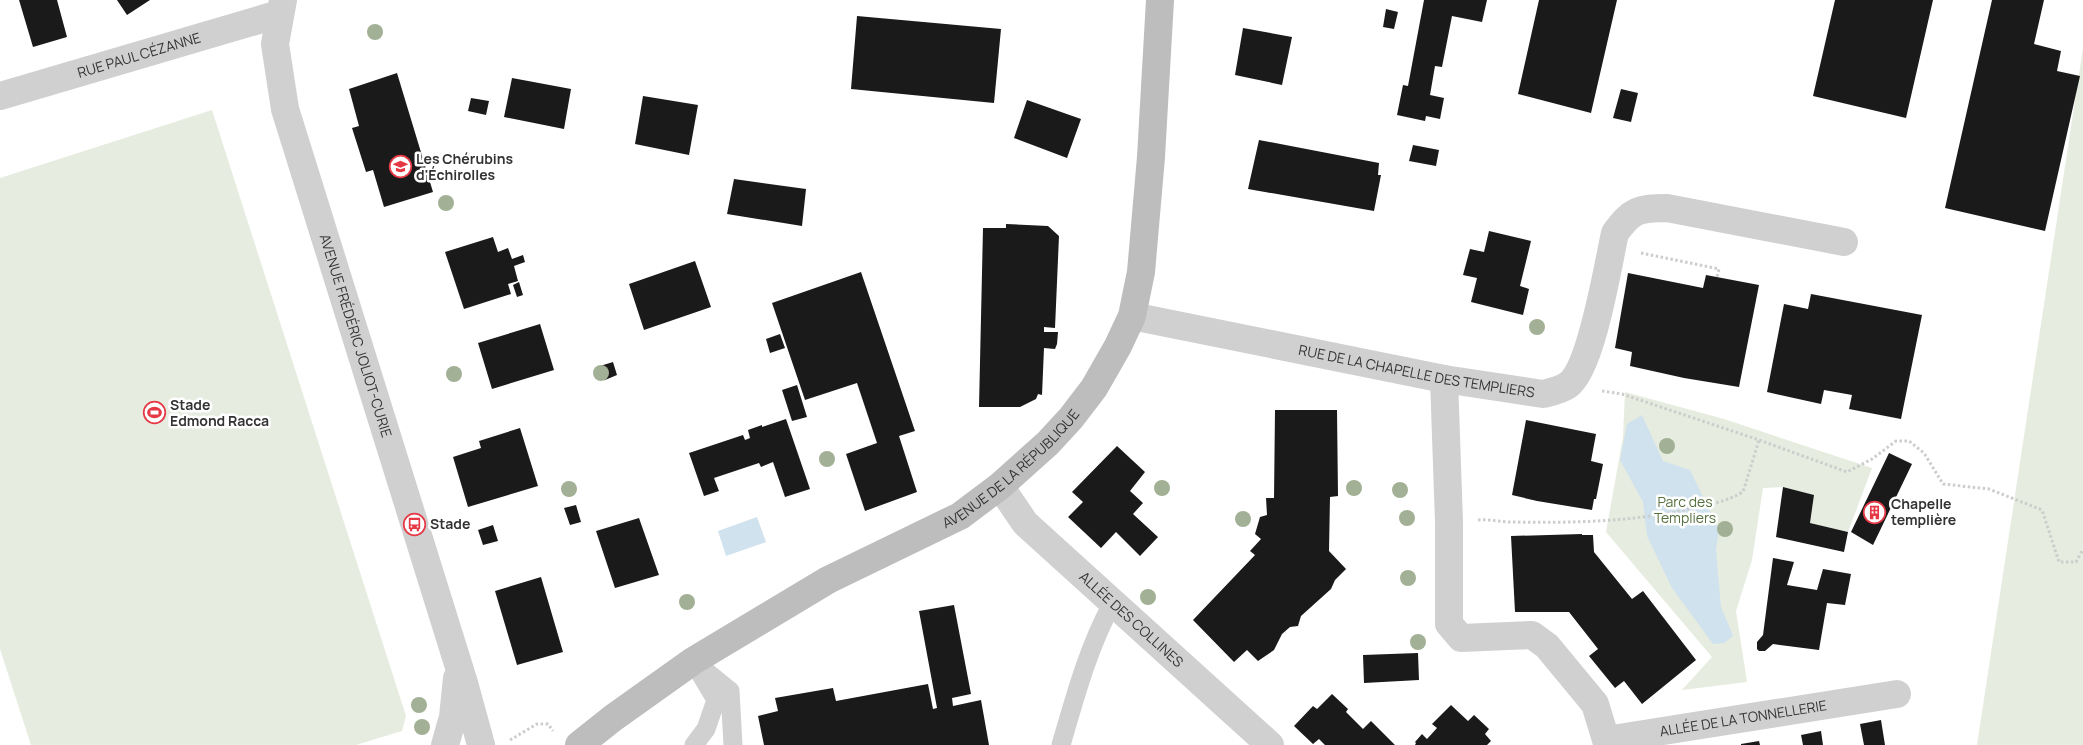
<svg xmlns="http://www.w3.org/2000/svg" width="2083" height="745" font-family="Manrope,sans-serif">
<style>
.green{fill:#e6ecdf}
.water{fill:#cfe2ee}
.building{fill:#1a1a1a}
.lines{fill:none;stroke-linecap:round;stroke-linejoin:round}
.path{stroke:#cdcdcd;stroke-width:3;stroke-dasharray:2.5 2.5;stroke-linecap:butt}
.lane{stroke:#d0d0d0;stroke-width:19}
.street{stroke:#d0d0d0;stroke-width:28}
.secondary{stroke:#bdbdbd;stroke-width:28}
.tree{fill:#a2b095}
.labels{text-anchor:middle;stroke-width:5;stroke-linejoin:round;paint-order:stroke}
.street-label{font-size:14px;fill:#333;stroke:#fff}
.poi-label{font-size:14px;font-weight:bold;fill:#333;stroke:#fff;text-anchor:start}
.park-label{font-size:14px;fill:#56703f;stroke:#fff}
</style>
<rect width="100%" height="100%" fill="#fff"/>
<!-- green -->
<path class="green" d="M2083 48V745H1977Z
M212 110 406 716 402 731 356 745H31L0 649V178Z
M1625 392 1724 419 1872 468 1848 532 1810 523 1814 495 1783 487 1763 488 1752 560 1736 611 1747 682 1682 690 1712 657 1606 532 1623 437Z"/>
<!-- water -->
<path class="water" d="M1642 415 1663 461 1690 470 1719 530 1716 550 1721 607 1733 636 1724 643 1713 644 1672 588 1647 536 1643 502 1620 460 1627 424Z
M757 517 766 542 726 556 718 531Z"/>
<!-- building -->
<path class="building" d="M19 0H57L67 37 33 47Z
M117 0H150L127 15Z
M1424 0H1487L1482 22 1452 16 1442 67 1435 66 1430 95 1444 98 1440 119 1426 116 1425 121 1397 115 1403 85 1408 86Z
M1539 0H1617L1591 113 1518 94Z
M1835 0H1933L1906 118 1813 96Z
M1992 0H2044L2034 44 2061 51 2057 71 2080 76 2045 231 1945 208Z
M1386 9 1398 12 1394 29 1383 27Z
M857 16 1001 29 994 103 851 89Z
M1243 28 1292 37 1282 85 1235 75Z
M397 73 433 192 384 207 373 170 366 172 352 128 359 126 349 89Z
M512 78 571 89 564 129 504 117Z
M1621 89 1638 93 1631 122 1613 118Z
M643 96 698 105 689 155 635 144Z
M471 98 489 101 486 115 468 111Z
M1027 100 1081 119 1067 158 1014 138Z
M1259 140 1379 163 1378 175H1381L1374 211 1248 189Z
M1413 145 1439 150 1436 166 1409 161Z
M734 179 806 189 802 226 727 214Z
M1006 224 1048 226 1059 236 1055 328 1044 327V332H1058L1057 344 1055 349 1044 348 1042 395 1038 394 1036 399 1020 407H979L983 228H1006Z
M1489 231 1531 241 1520 286 1529 289 1523 315 1471 302 1477 278 1463 275 1470 249 1484 252Z
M493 237 498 252 508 248 512 259 523 255 525 262 514 266 518 281 508 284 511 294 464 309 445 252Z
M695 261 711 307 644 330 629 284Z
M861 272 915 431 899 436 917 492 865 511 846 454 877 443 857 383 805 400 772 303Z
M1628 273 1703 288 1706 275 1759 285 1739 387 1684 378 1630 366 1632 352 1615 348Z
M519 282 523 295 517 297 513 285Z
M1811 294 1922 315 1901 419 1849 409 1852 395 1824 390 1821 404 1767 392 1784 304 1808 309Z
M540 324 554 370 492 389 478 343Z
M780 334 785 348 770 353 766 339Z
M613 362 617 375 605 380 600 366Z
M797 385 807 417 792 421 782 390Z
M1275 410H1337L1338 496 1330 497 1329 551 1346 569 1335 580 1331 589 1301 616 1298 626 1290 627 1282 634 1274 650 1258 661 1247 650 1234 662 1193 620 1255 555 1250 551 1261 539 1255 534 1260 517 1267 515 1266 498H1274Z
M786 419 810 489 785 497 773 462 761 467 759 463 714 478 719 491 704 496 689 453 743 435 745 440 750 438 748 430 762 425V427Z
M1526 420 1596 434 1591 461 1603 464 1596 499H1594L1592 510 1537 501 1512 495Z
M520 428 538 486 468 507 453 457 481 448 479 441Z
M1117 446 1145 472 1130 491 1143 503 1133 514 1158 537 1140 556 1116 532 1101 548 1068 517 1083 502 1072 492Z
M1889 453 1912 464 1873 545 1851 532Z
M1783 487 1814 495 1810 523 1848 532 1844 552 1776 537Z
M576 505 581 522 570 525 564 508Z
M639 518 659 575 615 588 596 531Z
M493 525 498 541 483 545 478 530Z
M1582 534V535H1593L1594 552 1632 599 1643 591 1696 660 1642 704 1624 681 1615 688 1589 656 1598 649 1569 612H1515L1511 536Z
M1773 558 1794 562 1787 585 1817 590 1823 569 1851 574 1845 605 1827 603 1819 650 1773 644 1765 651H1759L1757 649V642L1763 635Z
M541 577 563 652 517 665 495 591Z
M954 605 971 694 952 698 953 706 981 700 989 745H764L758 716 778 711 775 698 833 688 836 701 928 684 933 709 937 708 919 611Z
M1418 653 1419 680 1364 683 1363 655Z
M1332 694 1348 709 1346 712 1363 729 1371 721 1395 745H1325L1319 739 1313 744 1294 726 1313 706 1317 709Z
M1451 705 1468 721 1474 715 1489 729 1485 734 1491 741 1487 745H1415L1416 743 1415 742 1422 734 1427 739 1437 728 1432 724Z
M1881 720 1885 745H1864L1860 724Z
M1821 731 1823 745H1803L1801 735Z
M1759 741 1760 745H1741V744Z"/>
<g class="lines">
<!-- path -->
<path class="path" d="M1641 253 1719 269 1717 277
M1602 391 1622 394 1759 440 1847 472 1872 459 1896 441H1909L1924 453 1943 484 1989 489 2042 510 2059 562H2076L2083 549
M1478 520C1490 519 1501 522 1512 522 1572 523 1631 522 1689 509 1709 505 1725 502 1743 492L1759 440
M510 740 537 724H548L553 731"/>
<!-- lane -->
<path class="lane" d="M693 661 730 691 733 745
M694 745 706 729 716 700 700 673
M1061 745C1075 697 1088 648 1112 604"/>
<!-- street -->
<g class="street">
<path id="s1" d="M283 0 275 44 285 109 464 683 481 745"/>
<path id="s2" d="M0 96 279 14"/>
<path id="s3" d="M1132 316 1444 379 1543 394C1551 392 1561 390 1568 385 1592 368 1608 264 1615 233 1632 210 1638 208 1667 208L1844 242"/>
<path id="s4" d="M1444 379 1449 522V624L1461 638 1532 635 1547 646 1595 704 1606 740 1897 694"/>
<path id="s5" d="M1000 486 1025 523 1270 745"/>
<path d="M445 745 453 717 457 678"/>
</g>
<!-- secondary -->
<path class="secondary" id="s6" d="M579 745 613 718 693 661 828 580 960 516 1000 486 1048 443 1071 418 1094 388 1118 346 1132 316 1141 272 1151 157 1160 0"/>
</g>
<!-- trees -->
<g class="tree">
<circle cx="375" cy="32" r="8"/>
<circle cx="446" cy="203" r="8"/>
<circle cx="1537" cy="327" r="8"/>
<circle cx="601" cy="373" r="8"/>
<circle cx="454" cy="374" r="8"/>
<circle cx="1667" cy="446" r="8"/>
<circle cx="827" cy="459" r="8"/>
<circle cx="1162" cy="488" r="8"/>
<circle cx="1354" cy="488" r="8"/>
<circle cx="569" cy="489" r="8"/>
<circle cx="1400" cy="490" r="8"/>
<circle cx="1407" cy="518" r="8"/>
<circle cx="1243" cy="519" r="8"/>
<circle cx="1725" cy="529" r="8"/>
<circle cx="1408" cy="578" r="8"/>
<circle cx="1148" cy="597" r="8"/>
<circle cx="687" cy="602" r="8"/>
<circle cx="1418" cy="642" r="8"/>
<circle cx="419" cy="705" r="8"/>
<circle cx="422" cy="727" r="8"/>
</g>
<!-- icons -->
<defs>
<symbol id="school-ring" viewBox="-11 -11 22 22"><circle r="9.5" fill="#fff" stroke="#e63946" stroke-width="1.5"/><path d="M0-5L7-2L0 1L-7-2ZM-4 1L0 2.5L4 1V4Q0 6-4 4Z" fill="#e63946"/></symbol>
<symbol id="stadium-ring" viewBox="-11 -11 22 22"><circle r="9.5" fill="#fff" stroke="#e63946" stroke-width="1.5"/><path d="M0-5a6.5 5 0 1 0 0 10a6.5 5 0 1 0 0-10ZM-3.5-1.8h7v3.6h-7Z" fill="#e63946"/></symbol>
<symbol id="building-ring" viewBox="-11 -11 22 22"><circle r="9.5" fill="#fff" stroke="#e63946" stroke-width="1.5"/><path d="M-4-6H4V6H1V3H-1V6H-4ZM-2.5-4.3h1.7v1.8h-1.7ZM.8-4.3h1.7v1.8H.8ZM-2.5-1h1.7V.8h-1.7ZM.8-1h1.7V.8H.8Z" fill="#e63946"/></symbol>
<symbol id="bus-ring" viewBox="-11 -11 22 22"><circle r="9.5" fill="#fff" stroke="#e63946" stroke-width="1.5"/><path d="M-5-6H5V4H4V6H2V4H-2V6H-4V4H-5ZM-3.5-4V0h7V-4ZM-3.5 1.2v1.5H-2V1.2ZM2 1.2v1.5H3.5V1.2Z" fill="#e63946"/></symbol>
</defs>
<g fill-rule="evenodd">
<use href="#school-ring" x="388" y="154" width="25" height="25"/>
<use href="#stadium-ring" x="142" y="400" width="25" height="25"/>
<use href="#building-ring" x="1862" y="500" width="25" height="25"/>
<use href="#bus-ring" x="402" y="512" width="25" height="25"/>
</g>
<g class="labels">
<!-- street labels -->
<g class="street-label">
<text dy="5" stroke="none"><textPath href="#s2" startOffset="145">RUE PAUL CÉZANNE</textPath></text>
<text dy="5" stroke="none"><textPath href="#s1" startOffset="348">AVENUE FRÉDÉRIC JOLIOT-CURIE</textPath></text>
<text dy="5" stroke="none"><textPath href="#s3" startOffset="290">RUE DE LA CHAPELLE DES TEMPLIERS</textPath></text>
<text dy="5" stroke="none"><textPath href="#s6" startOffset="515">AVENUE DE LA RÉPUBLIQUE</textPath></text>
<text dy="5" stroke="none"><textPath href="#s5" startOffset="188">ALLÉE DES COLLINES</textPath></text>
<text dy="5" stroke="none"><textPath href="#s4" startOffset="605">ALLÉE DE LA TONNELLERIE</textPath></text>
</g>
<!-- poi labels -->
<g class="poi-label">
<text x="416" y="164">Les Chérubins<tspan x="416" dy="16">d'Échirolles</tspan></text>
<text x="170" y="410">Stade<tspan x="170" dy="16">Edmond Racca</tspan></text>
<text x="1891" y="509">Chapelle<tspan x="1891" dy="16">templière</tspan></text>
<text x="430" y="529">Stade</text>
</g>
<!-- park labels -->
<g class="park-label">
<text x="1685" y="507">Parc des<tspan x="1685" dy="16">Templiers</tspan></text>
</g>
</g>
</svg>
